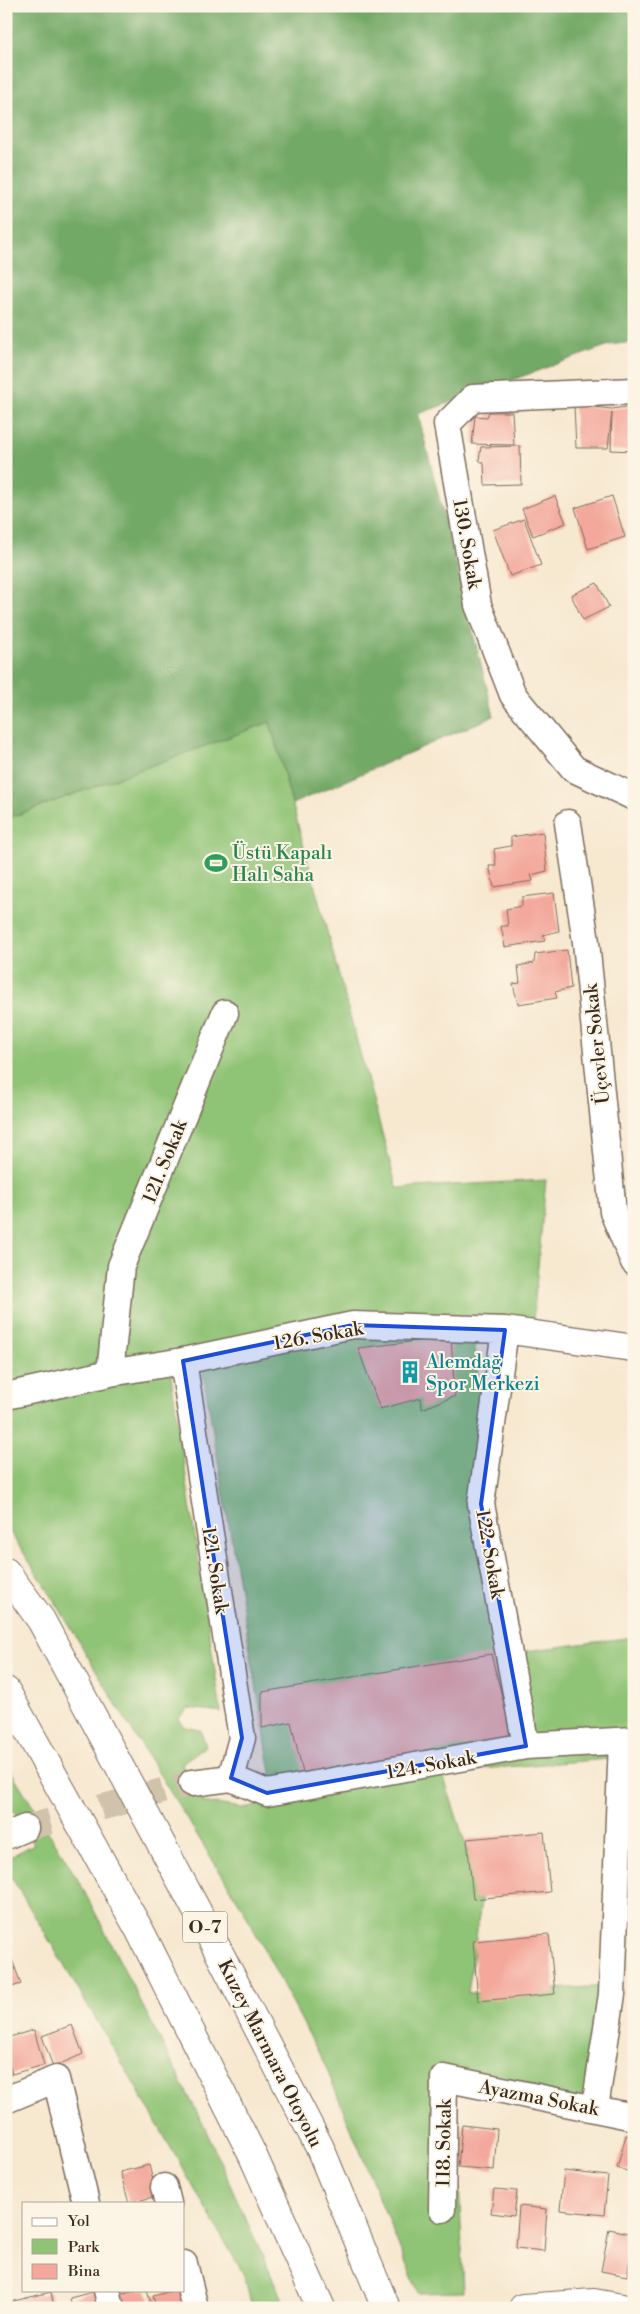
<svg xmlns="http://www.w3.org/2000/svg" width="640" height="2314" font-family="'Libre Bodoni',serif">
<style>
.green{fill:#8fc375;stroke:#65764a;fill-rule:evenodd}
.forest{fill:#73a966;stroke:#576a42}
.building{fill:#f3a89b}
.lines{fill:none;stroke-linecap:round;stroke-linejoin:round}
.minor-tunnel{stroke:#d1c2ac;stroke-width:26;stroke-dasharray:26 13;stroke-linecap:butt}
.minor-casing{stroke:#7d6c5c;stroke-width:29}
.major-casing{stroke:#7d6c5c;stroke-width:30}
.highway-casing{stroke:#7d6c5c;stroke-width:30}
.minor{stroke:#fff;stroke-width:26}
.major{stroke:#fff;stroke-width:28}
.highway{stroke:#fff;stroke-width:28}
.marked{fill:#1d4ed8;fill-opacity:0.2;stroke:#1d4ed8;stroke-width:4;stroke-linejoin:round}
.labels{text-anchor:middle;stroke-width:4;stroke-linejoin:round;paint-order:stroke}
.shield{fill:#fcf5e5;stroke:#75675a;stroke-width:1}
.shield-label{font-size:18px;font-weight:bold;fill:#3b2a1e}
.street-label{font-size:19px;fill:#3b2a1e;stroke:#fcf5e5}
.leisure-label{font-size:19px;fill:#27864d;stroke:#fcf5e5;text-anchor:start}
.culture-label{font-size:19px;fill:#0d838f;stroke:#fcf5e5;text-anchor:start}
</style>
<rect width="100%" height="100%" fill="#fcf5e5"/>
<filter id="ink" filterUnits="userSpaceOnUse"><feTurbulence type="fractalNoise" baseFrequency=".02" numOctaves="2"/><feDisplacementMap in="SourceGraphic" scale="10" xChannelSelector="R" yChannelSelector="G"/><feConvolveMatrix kernelMatrix="1 2 1 2 8 2 1 2 1" color-interpolation-filters="sRGB"/></filter>
<filter id="wash" filterUnits="userSpaceOnUse"><feTurbulence type="fractalNoise" baseFrequency=".0096" numOctaves="4" result="noise"/><feDisplacementMap in="SourceGraphic" scale="20" xChannelSelector="R" yChannelSelector="G"/><feGaussianBlur stdDeviation="1.12" result="paint"/><feColorMatrix in="noise" values="0 0 0 0 0 0 0 0 0 0 0 0 0 0 0 0 0 1.4 0 .05"/><feComposite in="paint" operator="in"/></filter>
<g filter="url(#wash)">
<rect width="100%" height="100%" fill="#f7e8d0"/>
<!-- green -->
<path class="green" d="M270 722 397 1188 546 1180 533 1320 472 1319 491 1513 518 1652 634 1637V1757L442 1772 482 1895 468 1993 611 1986 596 2102 455 2090 464 2292 418 2293 325 2065 243 1909 125 1719 53 1598 6 1526V819ZM202 1366 276 1802 242 1808 202 1802 182 1763 206 1746 200 1730 183 1726 178 1719 188 1708 221 1712 171 1376Z
M6 1763 80 1883 204 2126 286 2308H252L244 2275 118 2056 6 1868V1859L34 1844 14 1811 6 1814Z"/>
<!-- forest -->
<path class="forest" d="M6 6H634V342L609 345 418 414 494 716 292 804 270 722 6 819Z"/>
<g id="blocks">
<!-- building -->
<path class="building" d="M574 405 612 409 634 406V451L611 450 612 412 608 448H576Z
M489 412H512L514 445 472 444 475 416 487 417Z
M520 446 521 484 485 485 484 464 479 460 481 447Z
M555 496 566 523 533 536 522 509Z
M612 496 625 537 588 549 575 508Z
M524 519 541 565 510 576 493 530Z
M597 583 609 607 583 620 571 595Z
M543 832 547 871 531 875 533 881 494 887 489 866H496L494 849 511 846V837Z
M554 893 559 931 543 935 545 941 505 947 501 926H508L506 909 522 906V897Z
M567 950 571 988 555 992 557 998 518 1004 513 984 520 983 518 966 534 963 535 954Z
M451 1337 455 1396 422 1409 421 1398 380 1409 358 1348Z
M491 1654 513 1739 303 1773 291 1722 262 1728V1692Z
M544 1832 550 1892 473 1899 467 1839Z
M549 1934 555 1994 478 2001 473 1941Z
M6 1943 21 1984 6 1989Z
M72 2025 83 2054 53 2067 42 2036Z
M34 2030 44 2065 12 2074 6 2051V2038Z
M6 2060 11 2075 6 2076Z
M462 2125 497 2129 494 2170 458 2167Z
M626 2135 634 2137V2173L617 2168Z
M149 2165 157 2196 129 2203 120 2172Z
M564 2171 608 2176 604 2215 560 2210Z
M494 2189 517 2191 514 2216 491 2213Z
M519 2206 547 2209 544 2251 516 2248Z
M609 2229 634 2234 627 2276 601 2271Z
M100 2290 106 2308H72L70 2298Z
M135 2290H147L152 2308H115L112 2296Z
M175 2290H183L187 2308H156L153 2296Z
M51 2292 54 2308H6V2303Z"/>
</g>
</g>
<g filter="url(#ink)">
<use href="#blocks" fill-opacity="0" stroke="#7d6c5c" stroke-width="1"/>
<g class="lines">
<!-- minor-tunnel -->
<path class="minor-tunnel" d="M25 1828 192 1783"/>
<defs>
<path id="minor" d="M634 391 473 398 447 424 478 605 513 695 574 769 634 797
M568 823 586 942 613 1212 634 1262
M505 1330 481 1504 526 1746
M183 1361 242 1738 231 1778
M110 1373 121 1266 225 1013
M6 1396 110 1373 183 1361 353 1325 505 1330 634 1348
M231 1778 267 1793 526 1746 634 1740
M192 1783 231 1778
M6 1836 25 1828
M6 2100 56 2079 86 2203
M595 2108 612 1994 622 1741
M164 2187 168 2203
M442 2209 444 2078 634 2117
M184 2264 195 2308
M107 2290 111 2308"/>
<path id="major" d="M523 2308 594 2303 622 2308"/>
<path id="highway" d="M6 1572 41 1620 211 1937 320 2148 386 2308
M6 1691 140 1931 253 2156 321 2308"/>
</defs>
<!-- minor casing -->
<use href="#minor" class="minor-casing"/>
<!-- major casing -->
<use href="#major" class="major-casing"/>
<!-- highway casing -->
<use href="#highway" class="highway-casing"/>
<!-- minor -->
<use href="#minor" class="minor"/>
<!-- major -->
<use href="#major" class="major"/>
<!-- highway -->
<use href="#highway" class="highway"/>
</g>
</g>
<!-- marked area -->
<path class="marked" d="M353 1325 505 1330 481 1504 526 1746 267 1793 231 1778 242 1738 183 1361Z"/>
<!-- icons -->
<defs>
<symbol id="stadium-bare" viewBox="-9 -9 18 18"><path d="M0-5a6.5 5 0 1 0 0 10a6.5 5 0 1 0 0-10ZM-3.5-1.8h7v3.6h-7Z" fill="#2e9e5b" stroke="#fcf5e5" stroke-width="2.5" paint-order="stroke"/></symbol>
<symbol id="building-bare" viewBox="-9 -9 18 18"><path d="M-4-6H4V6H1V3H-1V6H-4ZM-2.5-4.3h1.7v1.8h-1.7ZM.8-4.3h1.7v1.8H.8ZM-2.5-1h1.7V.8h-1.7ZM.8-1h1.7V.8H.8Z" fill="#0f9aa8" stroke="#fcf5e5" stroke-width="2.5" paint-order="stroke"/></symbol>
</defs>
<g fill-rule="evenodd">
<use href="#stadium-bare" x="200" y="847" width="32" height="32"/>
<use href="#building-bare" x="394" y="1356" width="32" height="32"/>
</g>
<g class="labels">
<!-- shield labels -->
<rect class="shield" x="182.5" y="1911.5" width="45" height="31" rx="4"/>
<g class="shield-label">
<text x="205" y="1933">O-7</text>
</g>
<!-- street labels -->
<g class="street-label">
<text transform="translate(468 544) rotate(80)" y="7">130. Sokak</text>
<text transform="translate(596 1044) rotate(-96)" y="7">Üçevler Sokak</text>
<text transform="translate(164 1161) rotate(-68)" y="7">121. Sokak</text>
<text transform="translate(318 1335) rotate(-10)" y="7">126. Sokak</text>
<text transform="translate(491 1554) rotate(80)" y="7">122. Sokak</text>
<text transform="translate(216 1570) rotate(81)" y="7">121. Sokak</text>
<text transform="translate(431 1764) rotate(-10)" y="7">124. Sokak</text>
<text transform="translate(271 2053) rotate(63)" y="7">Kuzey Marmara Otoyolu</text>
<text transform="translate(539 2097) rotate(11)" y="7">Ayazma Sokak</text>
<text transform="translate(443 2143) rotate(-89)" y="7">118. Sokak</text>
</g>
<!-- leisure labels -->
<g class="leisure-label">
<text x="232" y="859">Üstü Kapalı<tspan x="232" dy="22">Halı Saha</tspan></text>
</g>
<!-- culture labels -->
<g class="culture-label">
<text x="426" y="1368">Alemdağ<tspan x="426" dy="22">Spor Merkezi</tspan></text>
</g>
</g>
<!-- margin -->
<rect width="640" height="2314" fill="none" stroke="#fcf5e5" stroke-width="25"/>
<!-- legend -->
<rect x="22" y="2202" width="162" height="90" fill="#fcf5e5" stroke="#afa495"/>
<rect x="32" y="2218" width="25" height="8" fill="#ffffff" stroke="#afa495"/>
<text x="68" y="2226" font-size="15" fill="#3b2a1e">Yol</text>
<rect x="32" y="2239" width="25" height="15" fill="#8fc375" stroke="#afa495"/>
<text x="68" y="2252" font-size="15" fill="#3b2a1e">Park</text>
<rect x="32" y="2264" width="25" height="15" fill="#f3a89b" stroke="#afa495"/>
<text x="68" y="2276" font-size="15" fill="#3b2a1e">Bina</text>
</svg>
